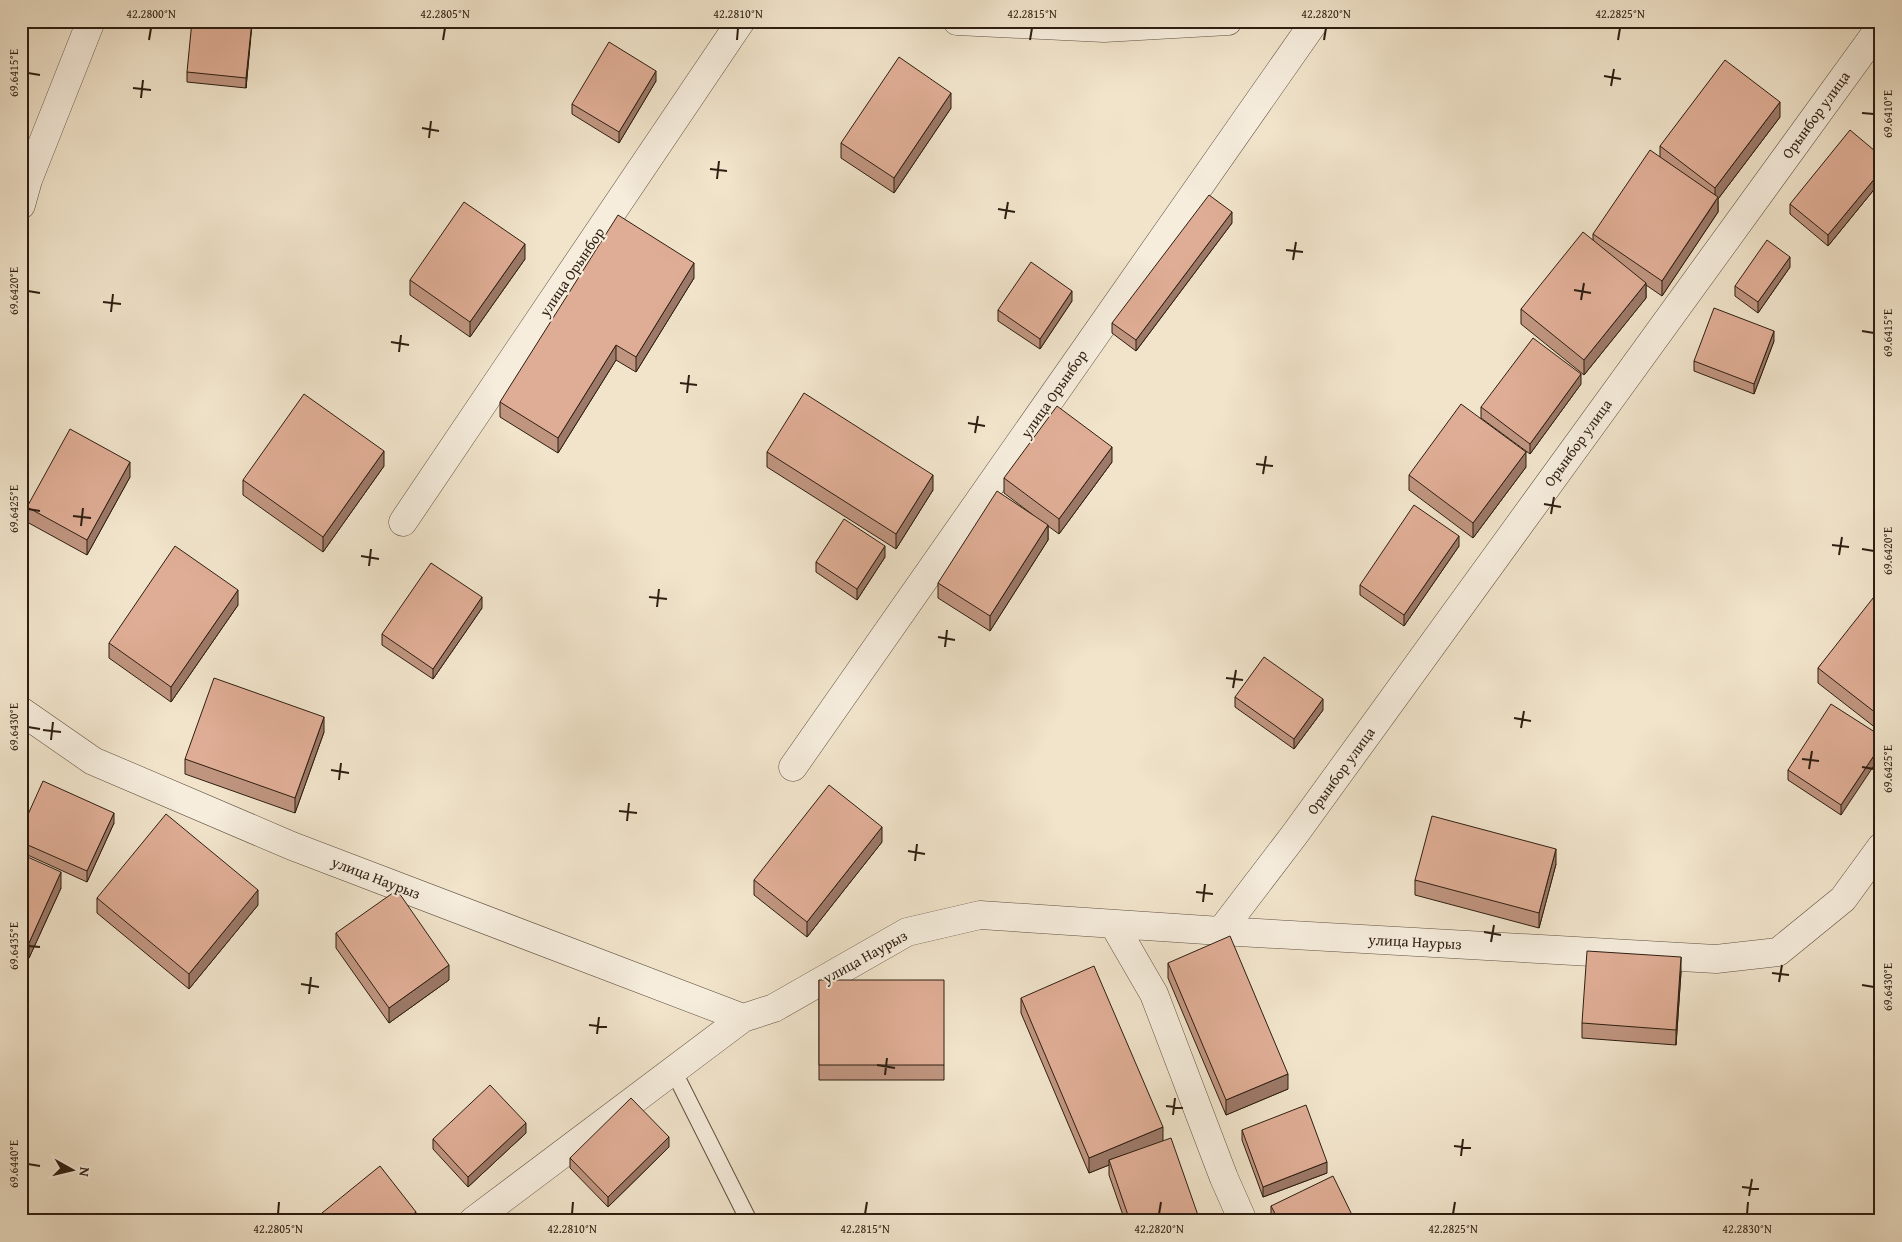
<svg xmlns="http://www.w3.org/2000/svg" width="1902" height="1242" font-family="'Gentium Book Plus',serif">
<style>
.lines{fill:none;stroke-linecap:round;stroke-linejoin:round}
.service-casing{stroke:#5f5040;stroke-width:18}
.minor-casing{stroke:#5f5040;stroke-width:29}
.service{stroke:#f6eddd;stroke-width:16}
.minor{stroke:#f6eddd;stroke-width:28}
.wall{fill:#c09580;stroke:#2e1e11}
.shaded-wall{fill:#9c7968;stroke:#2e1e11}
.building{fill:#dfad95;stroke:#2e1e11}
.ticks{fill:none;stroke:#2e1e11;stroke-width:2}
.labels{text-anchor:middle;stroke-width:4;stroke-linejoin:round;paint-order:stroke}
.street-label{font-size:15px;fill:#2e1e11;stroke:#f6eddd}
.neatline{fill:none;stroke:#2e1e11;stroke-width:2}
.ticks-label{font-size:12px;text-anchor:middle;fill:#2e1e11}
</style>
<rect width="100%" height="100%" fill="#f1e4cb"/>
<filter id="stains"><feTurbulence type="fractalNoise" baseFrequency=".004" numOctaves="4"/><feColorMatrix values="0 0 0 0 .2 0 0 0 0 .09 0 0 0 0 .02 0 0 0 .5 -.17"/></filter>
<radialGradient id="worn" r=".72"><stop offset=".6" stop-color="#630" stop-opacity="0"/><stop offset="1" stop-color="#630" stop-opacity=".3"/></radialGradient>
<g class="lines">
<defs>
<path id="service" d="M673 1070 749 1221"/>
<path id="minor" d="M957 21 1104 28 1228 21
M21 205 28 180 91 21
M403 522 741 21
M21 711 93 761 292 846 743 1018
M793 767 1315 21
M1114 925 1154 994 1224 1178 1243 1221
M1221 931 1295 834 1881 26
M473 1221 743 1018 774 1008 907 932 980 915 1221 931 1716 959 1778 952 1843 899 1881 847"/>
</defs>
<!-- service casing -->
<use href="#service" class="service-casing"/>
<!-- minor casing -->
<use href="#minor" class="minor-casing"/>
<!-- service -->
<use href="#service" class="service"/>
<!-- minor -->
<use href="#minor" class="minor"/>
</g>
<!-- wall -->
<path class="wall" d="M252 21 246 88 187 82V72Z
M656 81 619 143 572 114V104Z
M951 108 894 193 841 158V143Z
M1780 117 1718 199V212L1662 296 1646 285V298L1584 375 1521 324V309L1593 240V234L1660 157V146Z
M1881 156V181L1828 246 1790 214V204Z
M1232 223 1136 351 1112 333V323Z
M525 259 470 337 410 295V280Z
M1790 267 1758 313 1735 296V286Z
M694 278 636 372 616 360 558 453 500 417V402Z
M1072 301 1040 349 998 321V310Z
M1774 341 1754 394 1694 371V361Z
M1581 384 1530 454 1481 418V407Z
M767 452 933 490 896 549 767 467Z
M1112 462 1059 534 1048 526V540L990 631 938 598V583L1033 515 1004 493V478Z
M384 466 323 552 243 495V480Z
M1526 467 1473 538 1409 490V475Z
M130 477 87 555 27 522V507Z
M1459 546 1404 626 1360 595V585Z
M885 557 857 600 816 572V562Z
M1881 596V732L1818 683V668Z
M238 605 171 702 109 658V643Z
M482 608 433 679 382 645V634Z
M1235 697 1323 710 1294 749 1235 707Z
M324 732 295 813 185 774V759Z
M1881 736 1841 815 1788 780V770Z
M114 823 87 882 21 852V830Z
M882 842 807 937 754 895V880Z
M21 854 61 888 29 958 21 954Z
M1556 864 1539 928 1415 895V880Z
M97 898 258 905 189 989 97 913Z
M336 933 449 980 389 1023 336 948Z
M1168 963 1288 1089 1226 1115 1168 978Z
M1681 972 1676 1045 1582 1038V1023Z
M819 980 944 1065V1080H819Z
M1021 998 1163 1141 1200 1221H1125L1109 1175V1165L1089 1173 1021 1013Z
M1242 1130 1327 1173 1263 1197 1242 1140Z
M526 1133 468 1187 433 1149V1139Z
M669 1147 608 1207 570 1168V1158Z
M1271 1206 1355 1221H1271Z
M322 1213 416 1221H322Z"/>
<!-- shaded-wall -->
<path class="shaded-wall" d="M252 21V25L246 88V78Z
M28 23V34L21 36V26Z
M656 71V81L619 143V132Z
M951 93V108L894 193V178Z
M1780 102V117L1718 199V212L1662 296V281L1715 202V188Z
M25 137V152L21 154V139Z
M1881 171V181L1828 246V235Z
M1232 212V223L1136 351V340Z
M525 244V259L470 337V322Z
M1790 257V267L1758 313V302Z
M694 263V278L636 372V357Z
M1646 283V298L1584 375V360Z
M1072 291V301L1040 349V339Z
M1774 331V341L1754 394V384Z
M616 345V360L558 453V438Z
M1581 374V384L1530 454V444Z
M1112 447V462L1059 534V519Z
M384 451V466L323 552V537Z
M1526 452V467L1473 538V523Z
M130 462V477L87 555V540Z
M933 475V490L896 549V534Z
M1048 525V540L990 631V616Z
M1459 536V546L1404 626V615Z
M885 546V557L857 600V589Z
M238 590V605L171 702V687Z
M482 597V608L433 679V669Z
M1323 699V710L1294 749V739Z
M324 717V732L295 813V798Z
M1881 745V755L1841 815V805Z
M114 813V823L87 882V871Z
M882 827V842L807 937V922Z
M1556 849V864L1539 928V913Z
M61 872V888L29 958V943Z
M258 890V905L189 989V974Z
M1681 957V972L1676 1045V1030Z
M449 965V980L389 1023V1008Z
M1288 1074V1089L1226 1115V1100Z
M526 1123V1133L468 1187V1177Z
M1163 1127V1142L1109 1160V1165L1089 1173V1158Z
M669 1137V1147L608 1207V1197Z
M1327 1162V1173L1263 1197V1187Z
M416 1212V1221H405Z"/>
<!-- building -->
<path class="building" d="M21 21H27L28 23 21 26Z
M192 21H252L246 78 187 72Z
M609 42 656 71 619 132 572 104Z
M899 57 951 93 894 178 841 143Z
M1725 60 1780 102 1715 188 1660 146Z
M1850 130 1881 156V171L1828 235 1790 204Z
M21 131 25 137 21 139Z
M1650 150 1718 197 1662 281 1593 234Z
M1209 195 1232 212 1136 340 1112 323Z
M464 202 525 244 470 322 410 280Z
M618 215 694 263 636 357 616 345 558 438 500 402Z
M1583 232 1646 283 1584 360 1521 309Z
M1767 240 1790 257 1758 302 1735 286Z
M1031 262 1072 291 1040 339 998 310Z
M1714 308 1774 331 1754 384 1694 361Z
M1533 338 1581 374 1530 444 1481 407Z
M804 393 933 475 896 534 767 452Z
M304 394 384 451 323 537 243 480Z
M1461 404 1526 452 1473 523 1409 475Z
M1057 406 1112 447 1059 519 1004 478Z
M70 429 130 462 87 540 27 507Z
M997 491 1048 525 990 616 938 583Z
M1414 505 1459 536 1404 615 1360 585Z
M844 519 885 546 857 589 816 562Z
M175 546 238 590 171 687 109 643Z
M431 563 482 597 433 669 382 634Z
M1877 593 1881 596V717L1818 668Z
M1264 657 1323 699 1294 739 1235 697Z
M214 678 324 717 295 798 185 759Z
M1831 704 1881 736V745L1841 805 1788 770Z
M43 781 114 813 87 871 21 842V830Z
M829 785 882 827 807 922 754 880Z
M166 814 258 890 189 974 97 898Z
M1432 816 1556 849 1539 913 1415 880Z
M21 854 61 872 29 943 21 939Z
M397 890 449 965 389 1008 336 933Z
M1230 936 1288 1074 1226 1100 1168 963Z
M1587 951 1681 957 1676 1030 1582 1023Z
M1094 966 1163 1127 1089 1158 1021 998Z
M819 980H944V1065H819Z
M490 1085 526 1123 468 1177 433 1139Z
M631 1098 669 1137 608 1197 570 1158Z
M1306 1105 1327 1162 1263 1187 1242 1130Z
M1171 1138 1200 1221H1130L1109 1160Z
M380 1166 416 1212 405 1221H328L322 1213Z
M1333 1176 1355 1221H1279L1271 1206Z"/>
<!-- ticks -->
<path class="ticks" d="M149 40 151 28M443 40 445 28M737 40 738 28M1030 40 1032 28M1324 40 1326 28M1618 40 1620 28M28 73 40 75M1604 76 1621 79M1611 86 1614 69M133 88 151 90M141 98 143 80M1862 113 1874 114M422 128 439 131M429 138 431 121M710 169 727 171M717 179 719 161M998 209 1015 212M1005 219 1008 202M1286 250 1303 252M1293 260 1296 242M1574 290 1591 293M28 291 40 293M1581 300 1584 283M103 302 121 304M111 312 113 294M1862 331 1874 333M391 342 409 345M399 352 401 335M680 383 697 385M687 393 689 375M968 423 985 426M975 433 978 416M1256 464 1273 466M1263 474 1266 456M1544 504 1561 507M28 509 40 511M1551 514 1554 497M73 516 91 518M81 526 83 508M1832 545 1849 547M1862 549 1874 551M1839 555 1842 537M361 556 379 559M369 566 371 549M649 597 667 599M657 607 659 589M938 637 955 640M945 647 947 630M1226 678 1243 680M1233 688 1236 670M1514 718 1531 721M28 727 40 729M1521 728 1524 711M43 730 61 732M51 740 53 722M1802 759 1819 761M1862 767 1874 769M1809 769 1812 751M331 770 349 773M339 780 341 763M619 811 637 813M627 821 629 803M908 851 925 854M915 861 917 844M1196 892 1213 894M1203 902 1205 884M1484 932 1501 935M1491 942 1494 925M28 946 40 947M1772 973 1789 975M1779 982 1782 965M301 984 319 987M1862 985 1874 987M309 994 311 977M589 1025 607 1027M597 1034 599 1017M877 1065 895 1068M885 1075 887 1058M1166 1106 1183 1108M1173 1115 1175 1098M1454 1146 1471 1148M1461 1156 1463 1139M28 1164 40 1166M1742 1187 1759 1189M1749 1196 1752 1179M278 1214 279 1202M572 1214 573 1202M865 1214 867 1202M1159 1214 1161 1202M1453 1214 1455 1202M1747 1214 1748 1202"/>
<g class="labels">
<!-- street labels -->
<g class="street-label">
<text transform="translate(1816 115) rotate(-54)" y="5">Орынбор улица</text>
<text transform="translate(572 272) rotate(-56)" y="5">улица Орынбор</text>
<text transform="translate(1054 394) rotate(-55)" y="5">улица Орынбор</text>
<text transform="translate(1578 443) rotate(-54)" y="5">Орынбор улица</text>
<text transform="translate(1341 771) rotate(-54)" y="5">Орынбор улица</text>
<text transform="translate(376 878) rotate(21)" y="5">улица Наурыз</text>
<text transform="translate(1415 942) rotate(3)" y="5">улица Наурыз</text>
<text transform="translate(865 957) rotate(-29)" y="5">улица Наурыз</text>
</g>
</g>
<!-- margin -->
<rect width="1902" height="1242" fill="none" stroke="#f1e4cb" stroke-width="55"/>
<!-- north arrow -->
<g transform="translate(72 1170) rotate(98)" stroke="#f6eddd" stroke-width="4" paint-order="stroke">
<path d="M0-4L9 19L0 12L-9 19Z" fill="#2e1e11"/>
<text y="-8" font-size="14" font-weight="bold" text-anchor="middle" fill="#2e1e11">N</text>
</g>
<rect x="28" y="28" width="1846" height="1186" class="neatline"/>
<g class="ticks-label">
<text x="151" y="18">42.2800°N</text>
<text x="445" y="18">42.2805°N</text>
<text x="738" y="18">42.2810°N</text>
<text x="1032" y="18">42.2815°N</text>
<text x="1326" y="18">42.2820°N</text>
<text x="1620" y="18">42.2825°N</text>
<text transform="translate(14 73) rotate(-90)" y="4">69.6415°E</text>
<text transform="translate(1888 114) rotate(-90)" y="4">69.6410°E</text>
<text transform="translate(14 291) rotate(-90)" y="4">69.6420°E</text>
<text transform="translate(1888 333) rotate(-90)" y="4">69.6415°E</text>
<text transform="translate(14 509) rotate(-90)" y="4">69.6425°E</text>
<text transform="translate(1888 551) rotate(-90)" y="4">69.6420°E</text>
<text transform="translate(14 727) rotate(-90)" y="4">69.6430°E</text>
<text transform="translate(1888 769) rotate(-90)" y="4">69.6425°E</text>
<text transform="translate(14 946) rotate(-90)" y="4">69.6435°E</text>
<text transform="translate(1888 987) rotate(-90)" y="4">69.6430°E</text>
<text transform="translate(14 1164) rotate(-90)" y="4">69.6440°E</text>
<text x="278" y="1233">42.2805°N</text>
<text x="572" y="1233">42.2810°N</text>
<text x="865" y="1233">42.2815°N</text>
<text x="1159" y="1233">42.2820°N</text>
<text x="1453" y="1233">42.2825°N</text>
<text x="1747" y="1233">42.2830°N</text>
</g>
<rect width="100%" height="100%" filter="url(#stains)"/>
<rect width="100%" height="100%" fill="url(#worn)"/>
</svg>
